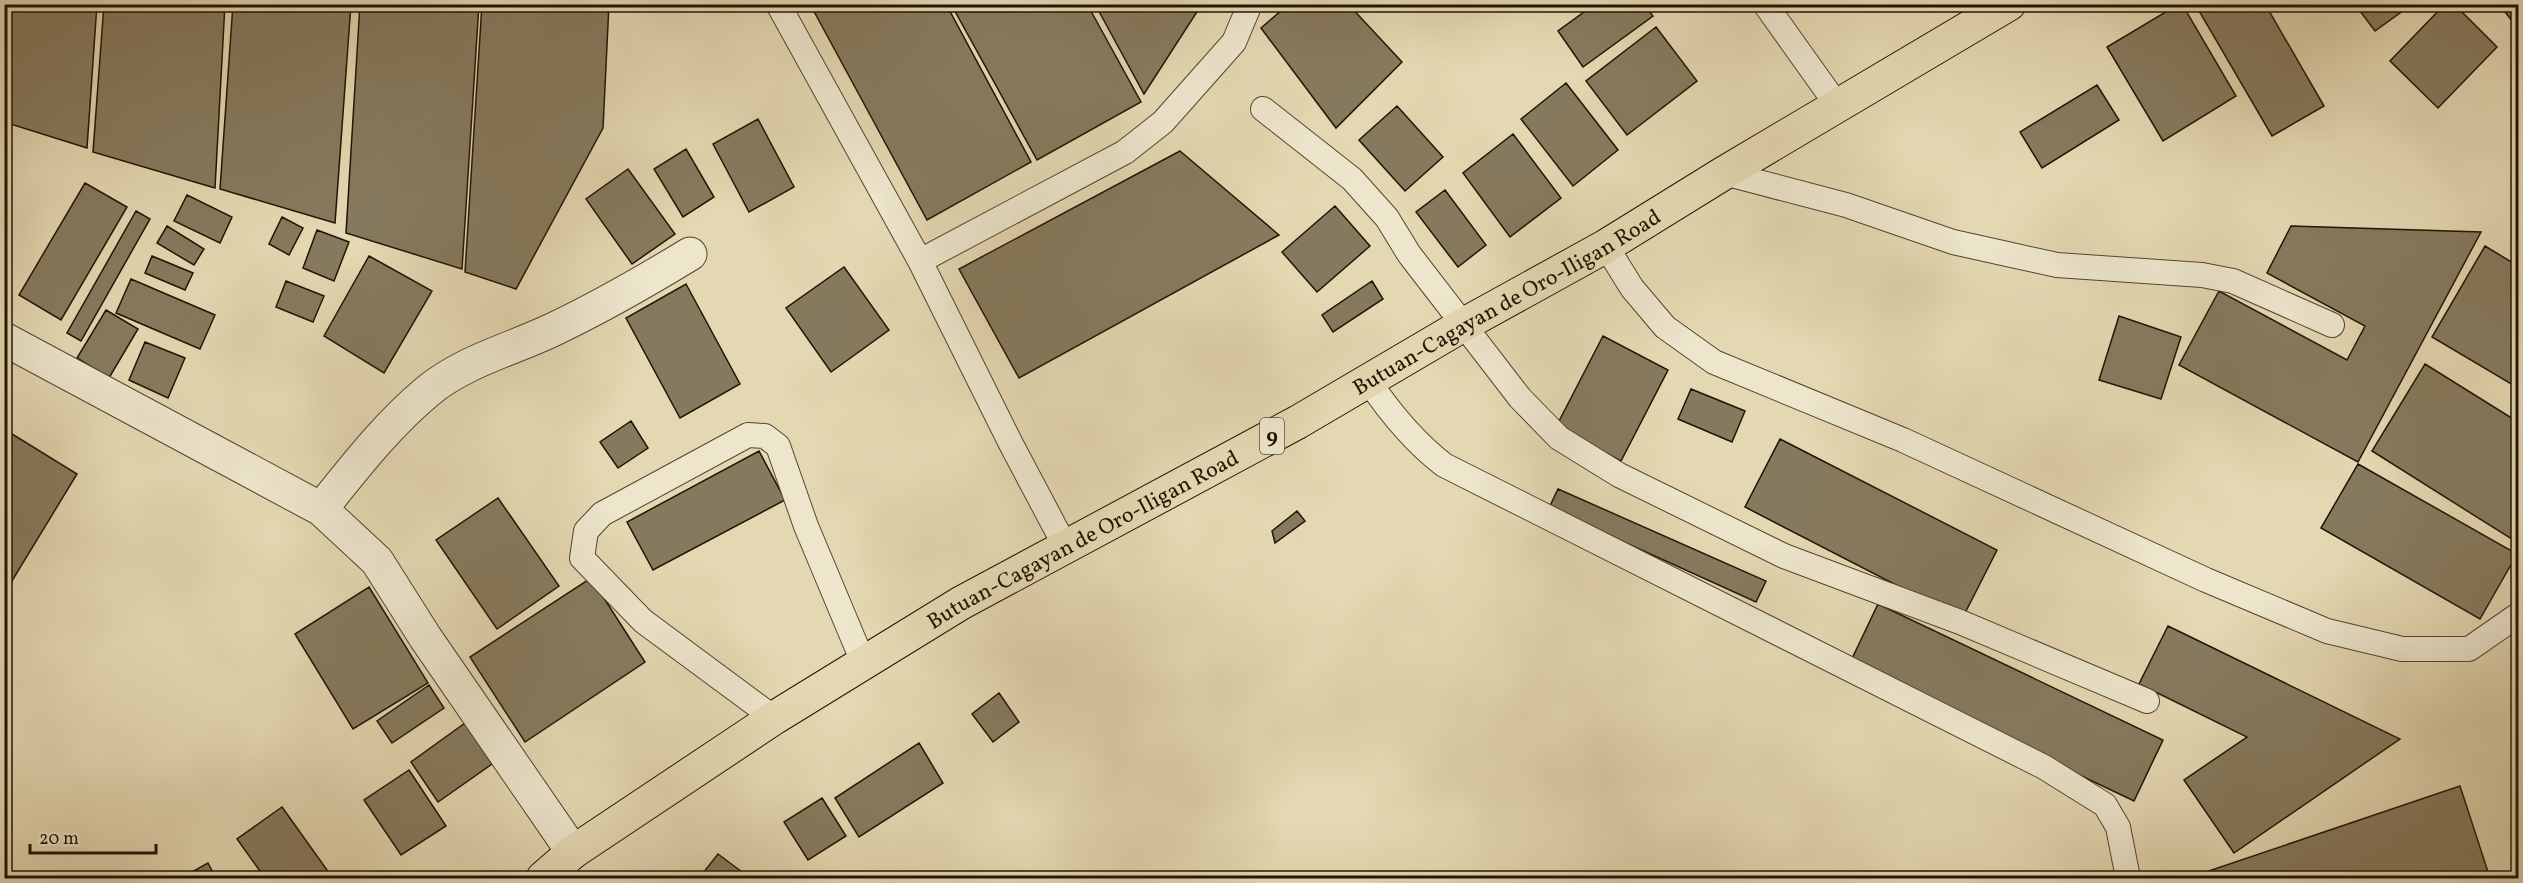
<svg xmlns="http://www.w3.org/2000/svg" width="2523" height="883" font-family="Vollkorn,serif">
<style>
.building{fill:#867a5e;stroke:#211404;stroke-width:1.5}
.lines{fill:none;stroke-linecap:round;stroke-linejoin:round}
.lane-casing{stroke:#524530;stroke-width:26}
.street-casing{stroke:#524530;stroke-width:35}
.highway-casing{stroke:#211404;stroke-width:35}
.lane{stroke:#ede6cd;stroke-width:24}
.street{stroke:#ede6cd;stroke-width:33}
.highway{stroke:#e4d8b2;stroke-width:33}
.labels{text-anchor:middle;stroke-width:4.5;stroke-linejoin:round;paint-order:stroke}
.shield{fill:#ede6cd;stroke:#5e5340;stroke-width:1.5}
.shield-label{font-size:21px;font-weight:bold;fill:#211404}
.street-label{font-size:22px;fill:#211404;stroke:#ede6cd}
</style>
<rect width="100%" height="100%" fill="#e4d8b2"/>
<filter id="stains"><feTurbulence type="fractalNoise" baseFrequency=".00333" numOctaves="4"/><feColorMatrix values="0 0 0 0 .2 0 0 0 0 .09 0 0 0 0 .02 0 0 0 .5 -.17"/></filter>
<radialGradient id="worn" r=".72"><stop offset=".6" stop-color="#630" stop-opacity="0"/><stop offset="1" stop-color="#630" stop-opacity=".3"/></radialGradient>
<!-- building -->
<path class="building" d="M4 4H97L87 148 4 122Z
M104 4H225L215 188 93 152Z
M233 4H351L335 223 220 189Z
M360 4H479L462 269 346 233Z
M482 4H609L603 128 516 289 465 272Z
M810 4H946L1031 162 927 220Z
M951 4H1087L1141 102 1037 160Z
M1095 4H1202L1144 94Z
M1289 4H1348L1402 62 1336 128 1261 28Z
M1595 4H1644L1653 16 1583 67 1558 31Z
M2179 4H2182L2236 96 2163 141 2107 47Z
M2195 4H2265L2324 106 2272 136Z
M2360 4H2400L2404 10 2375 31 2357 7Z
M2445 4H2454L2497 47 2438 108 2390 61Z
M2499 4H2518V24L2516 26Z
M1656 27 1697 81 1627 135 1586 81Z
M1566 83 1618 150 1573 186 1521 119Z
M2097 85 2119 120 2042 168 2020 132Z
M1397 106 1443 157 1405 191 1359 140Z
M758 119 794 187 749 212 713 144Z
M1513 134 1561 198 1510 237 1463 173Z
M686 149 714 197 683 217 654 169Z
M1180 151 1279 235 1019 378 959 269Z
M628 169 675 234 632 264 586 199Z
M85 183 127 207 61 320 19 295Z
M1445 190 1486 245 1458 267 1416 212Z
M187 195 232 217 220 243 174 221Z
M1335 206 1370 246 1317 292 1282 252Z
M136 211 150 219 81 341 67 333Z
M282 217 303 228 289 255 269 244Z
M167 226 204 249 194 265 157 243Z
M2291 226 2481 232 2358 462 2179 365 2219 291 2347 360 2365 326 2267 273Z
M317 230 349 242 334 281 303 268Z
M2485 246 2518 266V388L2432 337Z
M152 256 193 273 185 290 145 273Z
M369 256 432 291 384 373 324 336Z
M844 267 889 330 831 372 786 308Z
M131 279 215 315 200 349 116 313Z
M286 281 324 296 313 322 276 307Z
M1372 281 1383 299 1333 332 1322 315Z
M686 284 740 384 680 418 626 318Z
M106 310 138 329 109 378 77 358Z
M2119 316 2181 337 2161 399 2099 380Z
M1603 336 1668 370 1621 461 1556 427Z
M145 342 185 358 168 398 129 380Z
M2425 364 2518 422V543L2372 451Z
M1691 389 1745 411 1732 442 1678 419Z
M631 421 648 448 618 468 600 442Z
M4 429 77 474 4 594Z
M1780 439 1997 550 1962 619 1745 507Z
M759 451 785 500 653 570 627 522Z
M2358 464 2517 554 2480 619 2321 528Z
M1558 489 1766 581 1756 602 1549 508Z
M498 498 559 586 497 629 436 540Z
M1297 511 1305 521 1275 543 1272 531Z
M591 578 645 662 525 742 470 657Z
M369 587 428 683 353 729 295 634Z
M1878 604 2163 740 2134 801 1849 665Z
M2168 626 2400 739 2234 853 2184 780 2247 737 2139 684Z
M429 685 444 708 392 743 377 721Z
M999 693 1019 722 993 742 972 714Z
M465 723 492 764 438 802 411 762Z
M919 743 943 783 859 837 835 798Z
M409 770 446 826 401 855 364 800Z
M2460 786 2490 878H2188Z
M822 798 846 836 808 860 784 822Z
M282 807 332 877 330 878H265L237 839Z
M718 854 750 878H699Z
M208 863 216 878H181Z"/>
<g class="lines">
<defs>
<path id="lane" d="M778 4 920 261 1010 442 1065 546
M1765 4 1837 105
M1263 109 1352 179 1387 218 1409 254 1520 398 1559 438 1619 475 1784 556 1960 622 2147 701
M1724 173 1846 205 1953 242 2007 254 2057 265 2202 275 2233 281 2332 325
M1606 246 1632 288 1665 327 1714 362 1903 440 2206 580 2327 631 2402 649H2469L2518 615
M920 261 1125 152 1163 122 1234 42 1250 4
M1368 380C1390 413 1413 441 1444 465L2044 767 2105 805 2118 827 2128 878
M774 718 643 621 582 558 586 531 602 514 748 435 765 436 778 446 806 526 863 662"/>
<path id="street" d="M4 339 321 509 377 561 425 637 573 852
M321 509C354 468 387 425 428 391 463 362 509 350 550 331 599 308 644 282 690 254"/>
<g id="highway">
<path id="s1" d="M543 878 573 852 774 718 961 603 1298 422 1463 325 1606 246 1724 173 2009 4"/>
</g>
</defs>
<!-- lane casing -->
<use href="#lane" class="lane-casing"/>
<!-- street casing -->
<use href="#street" class="street-casing"/>
<!-- highway casing -->
<use href="#highway" class="highway-casing"/>
<!-- lane -->
<use href="#lane" class="lane"/>
<!-- street -->
<use href="#street" class="street"/>
<!-- highway -->
<use href="#highway" class="highway"/>
</g>
<g class="labels">
<!-- shield labels -->
<rect class="shield" x="1260" y="418" width="24" height="36" rx="4.5"/>
<g class="shield-label">
<text x="1272" y="443">9</text>
</g>
<!-- street labels -->
<g class="street-label">
<text dy="8" stroke="none"><textPath href="#s1" startOffset="1124">Butuan-Cagayan de Oro-Iligan Road</textPath></text>
<text dy="8" stroke="none"><textPath href="#s1" startOffset="638">Butuan-Cagayan de Oro-Iligan Road</textPath></text>
</g>
</g>
<!-- margin -->
<rect width="2523" height="883" fill="none" stroke="#e4d8b2" stroke-width="24"/>
<rect x="6" y="6" width="2511" height="871" fill="none" stroke="#211404" stroke-width="3"/>
<rect x="12" y="12" width="2499" height="859" fill="none" stroke="#211404" stroke-width="1.5"/>
<!-- scale -->
<path d="M30 844v9h126v-9" fill="none" stroke="#211404" stroke-width="3"/>
<text x="39" y="844" font-size="18" fill="#211404" stroke="#ede6cd" stroke-width="4.5" paint-order="stroke">20 m</text>
<rect width="100%" height="100%" filter="url(#stains)"/>
<rect width="100%" height="100%" fill="url(#worn)"/>
</svg>
